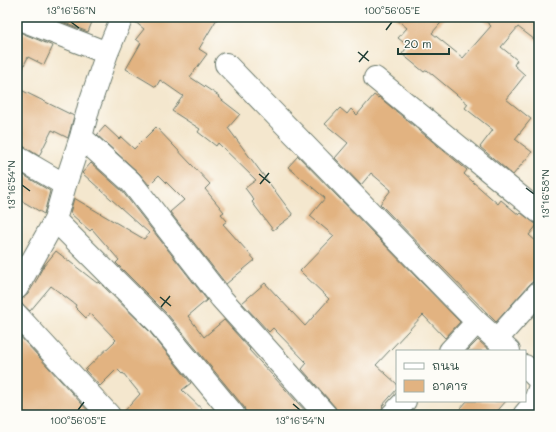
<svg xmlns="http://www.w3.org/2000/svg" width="556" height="432" font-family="Mali,'Playpen Sans Thai',sans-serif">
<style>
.building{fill:#e2b381}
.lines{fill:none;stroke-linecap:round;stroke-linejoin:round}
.minor-casing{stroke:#6a786a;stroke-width:24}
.minor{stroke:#fff;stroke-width:22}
.ticks{fill:none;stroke:#1f3d34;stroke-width:1.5}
.neatline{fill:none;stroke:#1f3d34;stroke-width:1.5}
.ticks-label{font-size:10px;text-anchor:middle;fill:#1f3d34}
</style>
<rect width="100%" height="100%" fill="#fdfcf7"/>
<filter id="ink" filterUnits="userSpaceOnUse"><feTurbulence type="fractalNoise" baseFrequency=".025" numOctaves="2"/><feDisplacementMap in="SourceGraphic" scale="8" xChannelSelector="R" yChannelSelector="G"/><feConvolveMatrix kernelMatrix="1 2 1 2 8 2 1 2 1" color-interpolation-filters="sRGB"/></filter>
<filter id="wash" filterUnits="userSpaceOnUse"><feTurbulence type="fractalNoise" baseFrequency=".012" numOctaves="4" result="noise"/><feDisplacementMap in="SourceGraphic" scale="16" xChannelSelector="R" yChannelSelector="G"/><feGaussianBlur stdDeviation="0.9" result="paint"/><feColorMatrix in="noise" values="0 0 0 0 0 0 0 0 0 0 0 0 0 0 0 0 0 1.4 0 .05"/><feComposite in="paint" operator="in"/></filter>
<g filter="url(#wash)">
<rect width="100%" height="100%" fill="#f4e7ce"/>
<g id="blocks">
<!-- building -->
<path class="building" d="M49 17H94L88 32Z
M134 17H218L199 49 207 54 190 77 219 96 218 97 240 114 228 128 293 215 273 230 252 202 254 200 245 188 256 180 218 143 216 146 198 132 200 129 172 111 183 96 160 80 156 87 126 69 141 43 136 39 144 29 134 21Z
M394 17H446L432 33 463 58 491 26 481 17H539V43L518 27 501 47 517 60 514 65 525 75 506 99 531 119 515 139 532 152 513 175 480 147 493 130 465 108 468 104 427 70 424 72 402 54 408 46 398 38 407 28Z
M17 31 53 46 44 65 28 57 17 79Z
M17 88 74 116 68 138 52 130 39 156 23 146 17 145Z
M374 95 378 98 379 97 467 170 464 174 498 204 501 200 519 215 521 213 537 225 529 235 539 244V278L530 284 496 322 380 204 391 190 371 173 361 185 335 158 348 143 325 124 340 108 347 114 351 109 357 115Z
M105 126 119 139 121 137 134 149 156 127 210 184 205 189 224 212 221 214 227 221 223 224 255 260 226 284 170 212 184 200 159 175 149 185 139 173 97 135Z
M298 156 460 322 445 338 423 315 376 365 397 384V389L382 406 383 407 380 415H338L335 407 302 369 307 363 273 328 269 332 242 303 265 283 305 326 329 299 300 271 334 236 310 216 325 198 288 167Z
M91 163 122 191 207 300 188 316 204 337 224 320 250 349 249 350 309 415H246L244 407 168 315 116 263 119 260 92 229 90 231 70 213 74 198 144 239 149 233 82 173Z
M17 171 50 191 44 214 17 198Z
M56 251 97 283 99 282 149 331 191 383 182 390 208 415H121L140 394 123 373 122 374 117 369 100 386 85 370 116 340 90 313 86 318 75 307 76 305 51 286 30 311 21 303H17L28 294 39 276H38L43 267Z
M17 333 92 415H24L17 406Z
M478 340 490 351H467Z
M467 401H506L494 415H455Z"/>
</g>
</g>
<g filter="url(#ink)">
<use href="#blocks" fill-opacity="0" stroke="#6a786a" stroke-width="1"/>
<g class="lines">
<defs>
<path id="minor" d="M17 18 107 53
M226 64 477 322 509 351
M375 78 539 212
M81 137 131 182 221 298 326 415
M17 157 65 185
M55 220 158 323 234 415
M17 288 55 220 65 185 81 137 89 106 107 53 122 17
M17 315 109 415
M497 339 539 292
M450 351 477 322
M525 366 539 380
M392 415 405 401
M524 415 534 403 539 389"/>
</defs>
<!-- minor casing -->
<use href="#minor" class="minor-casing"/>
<!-- minor -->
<use href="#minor" class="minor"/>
</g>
</g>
<!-- ticks -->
<path class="ticks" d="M71 22 79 28M386 30 392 22M358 52 369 61M359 62 368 51M259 174 270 183M260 184 269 173M22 185 30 191M526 188 534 194M160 297 171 306M161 307 170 296M293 404 300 410M78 410 84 402"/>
<!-- margin -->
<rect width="556" height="432" fill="none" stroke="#fdfcf7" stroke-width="44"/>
<!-- legend -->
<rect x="396" y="350" width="130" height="52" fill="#fdfcf7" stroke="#a4b0a9"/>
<rect x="404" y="363" width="20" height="6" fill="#ffffff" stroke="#a4b0a9"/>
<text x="432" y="370" font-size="12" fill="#1f3d34">ถนน</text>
<rect x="404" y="380" width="20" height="12" fill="#e2b381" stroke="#a4b0a9"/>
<text x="432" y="390" font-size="12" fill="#1f3d34">อาคาร</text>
<!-- scale -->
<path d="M398 48v6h51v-6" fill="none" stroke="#1f3d34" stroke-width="2"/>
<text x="404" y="48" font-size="12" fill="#1f3d34" stroke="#fdfcf7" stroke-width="3" paint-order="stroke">20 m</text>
<rect x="22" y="22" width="512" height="388" class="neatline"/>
<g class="ticks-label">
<text x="71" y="14">13°16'56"N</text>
<text x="392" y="14">100°56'05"E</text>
<text transform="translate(11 185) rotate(-90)" y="4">13°16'54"N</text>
<text transform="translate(545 194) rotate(-90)" y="4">13°16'58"N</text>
<text x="78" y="424">100°56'05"E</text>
<text x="300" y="424">13°16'54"N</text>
</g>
</svg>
